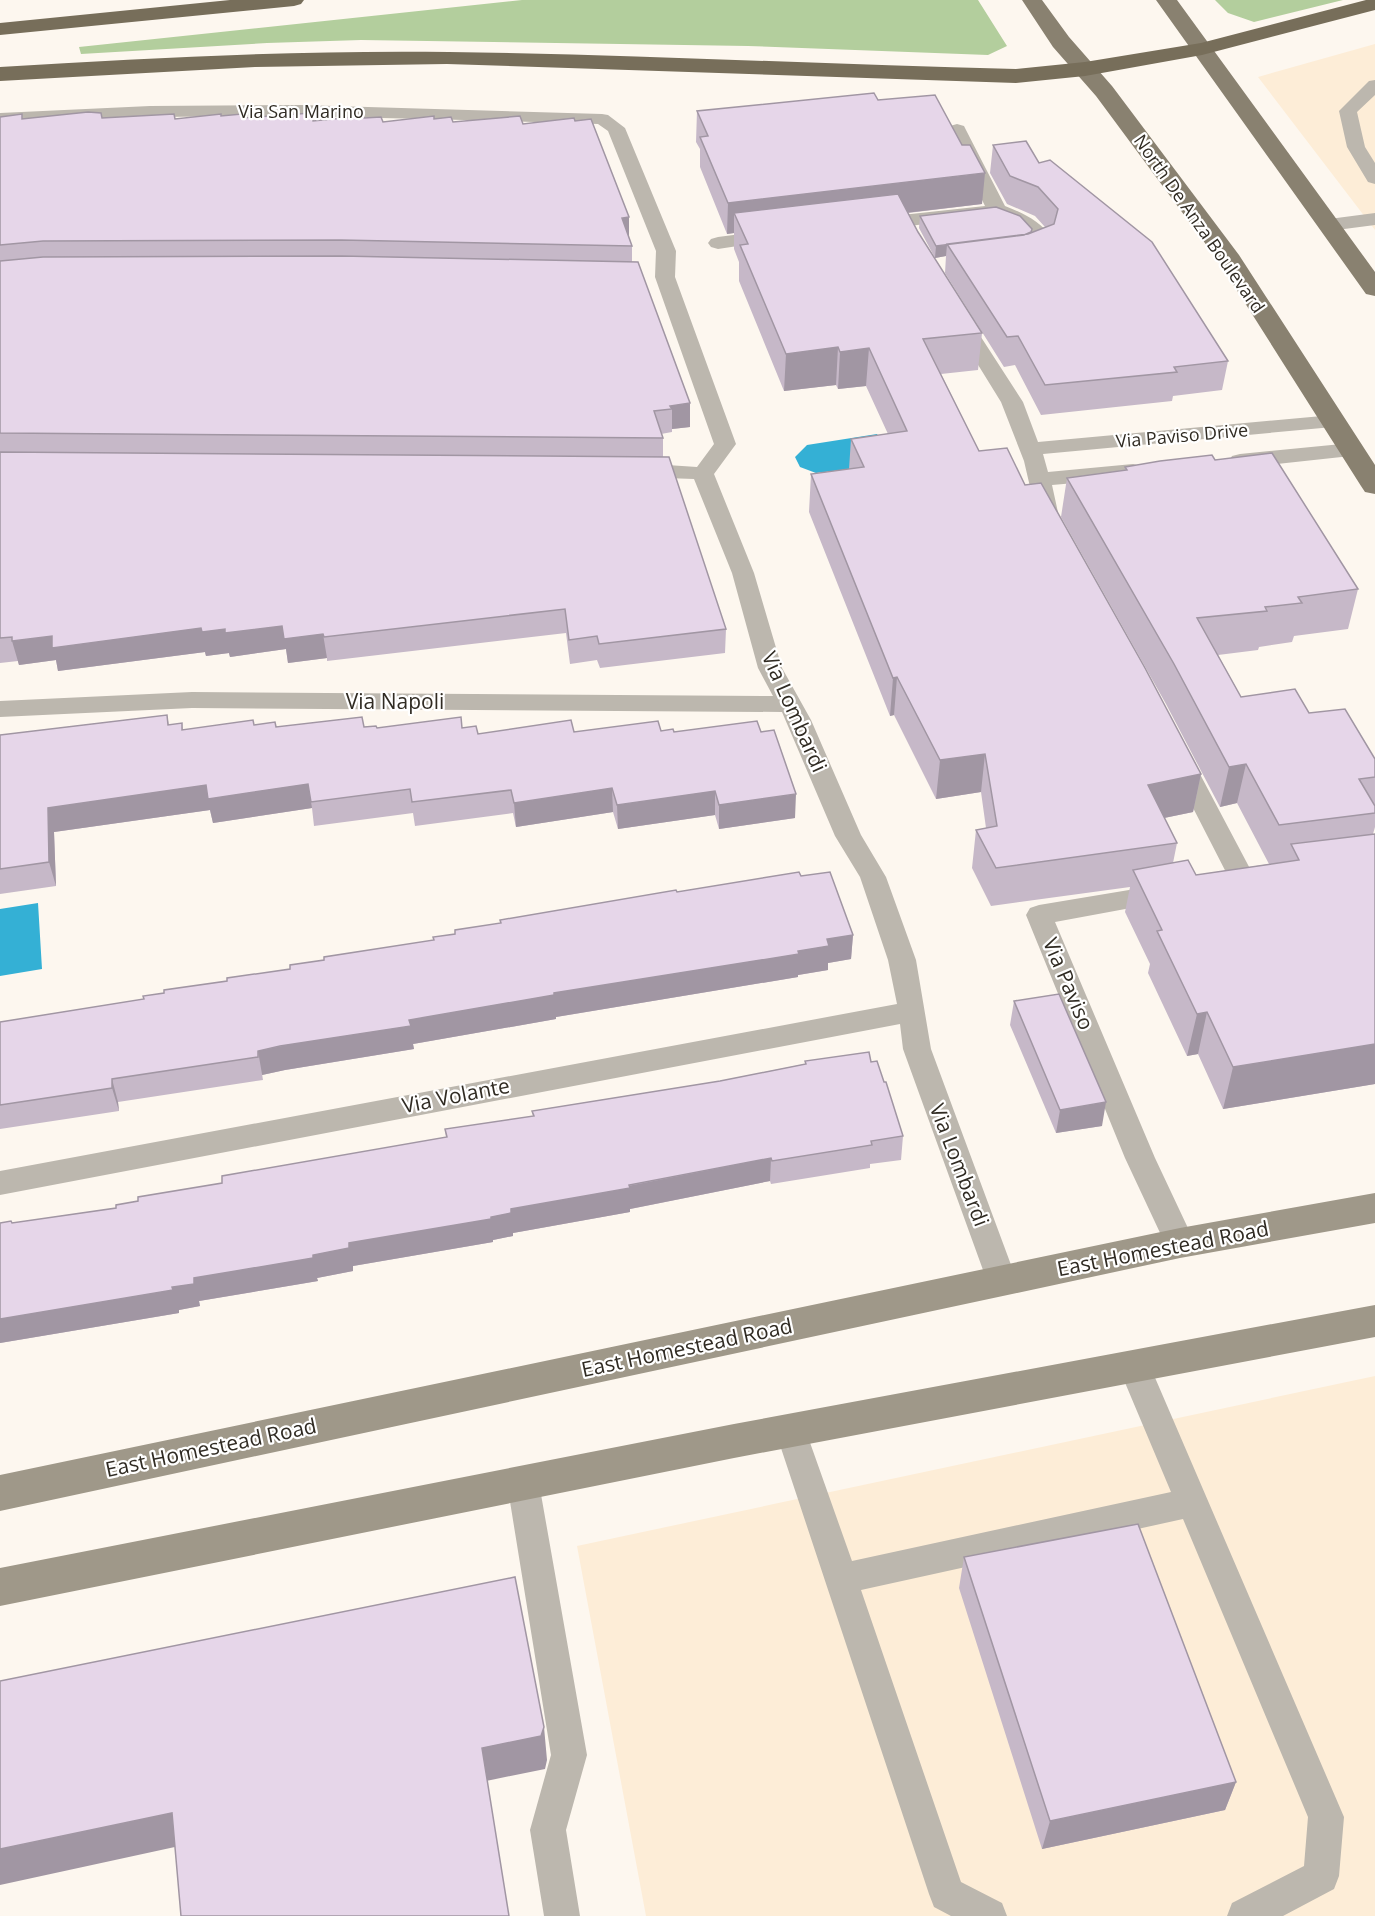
<svg xmlns="http://www.w3.org/2000/svg" width="1375" height="1916" font-family="'Open Sans',sans-serif">
<style>
.built{fill:#fdedd7}
.green{fill:#b3ce9d}
.water{fill:#34b0d5}
.lines{fill:none;stroke-linecap:round;stroke-linejoin:round}
.service{fill:#bcb7ae;fill-rule:evenodd}
.secondary{fill:#9f9889;fill-rule:evenodd}
.primary{fill:#898170;fill-rule:evenodd}
.motorway{fill:#776e5a;fill-rule:evenodd}
.wall{fill:#c6b8c8}
.shaded-wall{fill:#a196a3}
.building{fill:#e6d6e9;stroke:#a196a3;stroke-width:1.5}
.labels{text-anchor:middle;stroke-width:4.5;stroke-linejoin:round;paint-order:stroke}
.far-street-label{font-size:18px;fill:#302b23;stroke:#fff}
.street-label{font-size:21px;fill:#302b23;stroke:#fff}
</style>
<rect width="100%" height="100%" fill="#fdf7ef"/>
<!-- built -->
<path class="built" d="M1375 44V230L1258 77Z
M1375 1376V1916H646L577 1546Z"/>
<!-- green -->
<path class="green" d="M522 0H978L1007 46 988 55 748 46 361 40 267 43 81 54 79 47Z
M1215 0H1343L1254 22 1228 13Z"/>
<!-- water -->
<path class="water" d="M877 434 888 455 873 467 816 473 800 467 795 457 807 445Z
M38 903 42 969 0 976V909Z"/>
<g class="lines">
<!-- service -->
<path class="service" d="M1375 80V95L1357 112 1365 147 1375 163V184L1368 182 1347 147 1339 111 1369 81Z
M301 105 602 114 608 115 625 128 676 251 675 277 736 444 714 474 754 573 782 668 811 720 861 835 886 877 916 960 931 1049 1017 1281 1013 1290 1002 1293 991 1290 987 1281 903 1049 900 1024 0 1195V1171L897 1004 888 960 860 877 835 836 782 712 192 708 0 717V701L192 692 773 696 758 668 732 573 694 479 637 477 629 475 626 470 629 465 637 463 697 467 714 444 655 277 656 251 608 131 598 124C398 118 199 111 0 123V113L150 106Z
M957 124 964 126 966 130 1005 206C1025 214 1040 221 1053 239L1048 252 1025 261 1018 259 1015 255 1018 251 1032 245 1033 240 1020 226 995 216 874 230 867 228 864 224 867 220 874 218 985 206 948 130 950 126Z
M1375 213V225L1329 231 1322 229 1319 225 1322 221 1329 219Z
M771 230 778 232 781 236 778 240 718 249 711 247 708 243 711 239 718 237Z
M961 315 968 317 1023 402 1038 442 1333 415 1341 416 1344 421 1341 426 1333 427 1043 454 1048 472 1133 464 1141 466 1144 471 1141 476 1133 478 1052 485 1059 517 1056 522 1048 524 1040 522 1037 517 1024 461 1001 402 951 321 954 317Z
M1352 443 1360 445 1363 450 1360 455 1240 468 1232 466 1229 461 1232 456 1240 454Z
M1180 751 1189 753 1192 759 1256 880 1252 887 1243 889 1234 887 1230 880 1168 759 1171 753Z
M1165 884 1174 886 1178 893 1174 900 1055 922 1155 1158 1195 1243 1191 1252 1180 1255 1169 1252 1125 1158 1026 915 1030 908 1039 905Z
M1134 1353 1145 1357 1150 1366 1344 1817 1339 1876 1334 1889 1283 1916H1227L1232 1903 1304 1866 1308 1817 1183 1519 861 1590 961 1882 1002 1903 1007 1916H951L934 1907 929 1894 775 1430 780 1420 791 1416 802 1420 852 1561 1171 1492 1118 1366 1123 1357Z
M523 1469 534 1473 539 1483 587 1755 566 1830 580 1916H544L530 1830 551 1755 507 1483 512 1473Z"/>
<!-- secondary -->
<path class="secondary" d="M1375 1193V1223L1180 1258 0 1511V1475L1180 1228Z
M1375 1305V1337L734 1458 0 1606V1568L734 1424Z"/>
<!-- primary -->
<path class="primary" d="M1022 0H1042L1069 37 1112 86 1239 255 1375 465V494L1365 492 1361 486 1219 262 1096 96 1053 47Z
M1156 0H1177L1375 272V296L1366 294Z"/>
<!-- motorway -->
<path class="motorway" d="M230 0H304L301 4 294 6 0 35V23Z
M1366 0H1375V10L1202 55 1085 76 1016 83 447 64 255 67 0 81V67C150 58 299 50 449 52 638 54 827 65 1016 69L1085 62 1201 43Z"/>
</g>
<!-- wall -->
<path class="wall" d="M878 100 982 204 908 213 918 232 982 333 978 370 941 374 979 451 1025 485 1201 774 1193 812 1164 818 1177 843 1173 863 1196 875 1269 864 1237 803 1220 807 1166 704 1061 517 1067 478 1125 470V467L1215 460 1358 589 1348 629 1294 636 1292 642 1259 647 1258 650 1218 655 1241 697 1309 713 1375 759V827L1373 834H1375V1084L1223 1109 1198 1054 1187 1056 1148 973 1150 964 1125 912 1130 887 991 906 972 868 976 830 986 828 981 792 936 799 894 715 890 716 809 512 811 474 849 469 851 439 888 434 866 386 838 389 836 385 784 391 739 281V262L734 249V233L727 234 700 167V149L696 142 697 111Z
M22 114 23 119 102 118 175 119 221 116 243 118 313 121 364 118 383 122 434 119 453 122 523 124 629 238 632 246V262L690 427 672 429V432L661 434 663 438V457L726 629 725 653 600 668 597 660 570 664 566 633 327 661V658L288 663 286 649 230 657 229 653 206 656 205 652 58 671 56 660 19 665 18 661 0 663V117Z
M993 145 1039 163 1228 361 1222 390 1173 396 1172 401 1041 415 1015 365 1004 367 945 273 946 256 935 258 919 228 920 216 1031 233 1045 227 1035 216 1007 204 990 173Z
M167 715 169 725 182 723 183 730 254 725 276 727 377 728H462L478 734 661 731 674 732 795 818 719 829 715 815 618 829 613 812 516 827 513 813 415 826 413 813 314 826 312 808 213 823 210 810 54 832 56 886 0 894V735Z
M801 876 853 935 851 959 828 963V970L798 975V977L556 1017V1019L413 1044 414 1049 285 1070 262 1075 263 1080 118 1102 119 1111 0 1129V1022L144 999 164 993 290 969 324 960 434 940 500 923V920L677 892Z
M1014 1001 1102 1126 1056 1133 1010 1025Z
M805 1061 871 1062 884 1082 903 1136 901 1160 870 1164V1168L771 1184 770 1181 630 1209V1212L513 1233V1236L493 1240V1242L353 1266V1271L317 1278 318 1281 199 1301 200 1306 179 1310V1313L0 1343V1223H12L116 1208 138 1201 222 1183 446 1137 445 1129 533 1117 532 1111 720 1081 805 1064Z
M964 1557 1236 1782 1225 1810 1042 1849 959 1588Z"/>
<!-- shaded-wall -->
<path class="shaded-wall" d="M985 173 982 204 743 232 734 213V233L727 234 728 203Z
M629 217V240L622 218Z
M947 245 946 256 935 258 936 246Z
M838 347 836 385 784 391 786 354Z
M869 348 866 386 838 389 840 352Z
M690 403V427L672 429V409L670 406Z
M282 626 323 634 327 658 288 663 286 649 230 657 229 653 206 656 205 652 58 671 56 660 19 665 12 641 52 636 201 628 225 629Z
M897 677 894 715 890 716 893 678Z
M985 754 981 792 936 799 940 760Z
M1246 764 1237 803 1220 807 1229 767Z
M1201 774 1193 812 1140 823 1148 785Z
M308 784 312 808 213 823 210 810 54 832 56 886 49 862 48 808 206 785Z
M612 788 613 812 516 827 514 803Z
M715 791V815L618 829 617 805Z
M796 794 795 818 719 829V805Z
M853 935 851 959 828 963V970L798 975V977L556 1017V1019L413 1044 414 1049 285 1070 262 1075 263 1080 258 1051 409 1020 554 993 798 951 827 939Z
M1207 1012 1198 1054 1187 1056 1197 1014Z
M1375 1044V1084L1223 1109 1233 1067Z
M112 1079 118 1102 119 1111 112 1088Z
M1106 1102 1102 1126 1056 1133 1060 1110Z
M771 1158 770 1181 630 1209V1212L513 1233V1236L493 1240V1242L353 1266V1271L317 1278 318 1281 199 1301 200 1306 179 1310V1313L0 1343V1319L172 1287 194 1278 313 1255 349 1243 491 1217 511 1209Z
M544 1727 547 1760 545 1769 486 1781 482 1748Z
M1236 1782 1225 1810 1042 1849 1050 1821Z
M172 1813 184 1845 0 1885V1849Z"/>
<!-- building -->
<path class="building" d="M874 93 878 100 935 95 962 145H970L985 173 728 203 700 137 708 136 697 111Z
M88 112 101 113 102 118 174 114 175 119 221 114V116L242 114 243 118 311 113 313 121 363 116 364 118 381 117 383 122 434 116V119L451 117 453 122 520 116 523 124 574 118 575 121 591 119 629 217 622 218 632 246 341 240 43 241 0 245V117L22 114V119Z
M1026 141 1039 163 1050 160 1152 242 1228 361 1174 367 1177 372 1045 385 1018 336 1007 337 947 244 1028 234 1054 224 1058 209 1038 187 1010 176 993 145Z
M898 194 918 232 982 333 923 339 979 451 1007 448 1025 485 1041 483 1145 668 1201 774 1148 785 1177 843 996 868 976 830 997 826 985 754 940 760 897 677 893 678 811 474 864 467 851 439 907 431 869 348 840 352 838 347 786 354 740 245 748 244 734 213Z
M996 207 1020 216 1032 229 1031 232 1024 235 936 246 920 216Z
M341 256 638 262 690 403 670 406 672 409 654 411 663 438 0 433V261L43 257Z
M0 452 669 457 726 629 599 644 597 636 569 640 565 609 324 637 323 634 284 639 282 626 225 633V629L202 632 201 628 52 648V636L12 641V637L0 638Z
M1272 453 1358 589 1298 597 1302 603 1265 607 1267 611 1197 618 1241 697 1295 689 1309 713 1345 709 1375 759V777L1359 779 1375 806V813L1279 825 1246 764 1229 767 1174 664 1067 478 1127 470 1125 467 1160 461 1212 455 1215 460Z
M167 715 168 725 182 723V730L253 720 254 725 275 722 276 727 362 717 364 727 376 726 377 728 461 717 462 728 476 726 478 734 571 720 574 732 658 721 661 731 673 729 674 732 757 721 761 732 774 730 796 794 719 805 715 791 617 805 612 788 514 803 511 790 412 802 410 789 311 802 308 784 208 799 206 785 48 808 49 862 0 869V735Z
M1375 834V1044L1233 1067 1207 1012 1197 1014 1157 931 1162 930 1133 870 1188 860 1196 875 1299 860 1291 844Z
M799 872 801 876 830 872 853 935 827 939 829 946 798 951 799 954 554 993V995L409 1020 411 1026 280 1046 258 1051V1057L112 1079V1088L0 1105V1022L144 999 143 996 164 993V990L227 981V978L290 969V965L324 960V957L434 940 433 937 455 934V930L501 923 500 920 676 890 677 892Z
M1059 994 1106 1102 1060 1110 1014 1001Z
M869 1052 871 1062 877 1061 884 1082H886L903 1136 871 1141 872 1145 772 1161 771 1158 629 1185 630 1188 511 1209V1213L491 1217V1219L349 1243V1248L313 1255V1258L194 1278V1284L172 1287 173 1290 0 1319V1223L11 1221 12 1223 116 1208V1205L138 1201V1197L222 1183V1176L447 1137 445 1129 534 1116 532 1111 720 1081 806 1064 805 1061Z
M1138 1524 1236 1782 1050 1821 964 1557Z
M515 1577 544 1727 541 1736 482 1748 509 1916H181L172 1813 0 1849V1681Z"/>
<g class="labels">
<!-- far-street labels -->
<g class="far-street-label">
<text x="301" y="118">Via San Marino</text>
<text transform="translate(1199 224) rotate(55)" y="6">North De Anza Boulevard</text>
<text transform="translate(1182 436) rotate(-5)" y="6">Via Paviso Drive</text>
</g>
<!-- street labels -->
<g class="street-label">
<text x="395" y="709">Via Napoli</text>
<text transform="translate(794 712) rotate(66)" y="7">Via Lombardi</text>
<text transform="translate(1068 984) rotate(67)" y="7">Via Paviso</text>
<text transform="translate(456 1096) rotate(-11)" y="7">Via Volante</text>
<text transform="translate(959 1165) rotate(69)" y="7">Via Lombardi</text>
<text transform="translate(1163 1249) rotate(-11)" y="7">East Homestead Road</text>
<text transform="translate(687 1348) rotate(-12)" y="7">East Homestead Road</text>
<text transform="translate(211 1448) rotate(-12)" y="7">East Homestead Road</text>
</g>
</g>
</svg>
